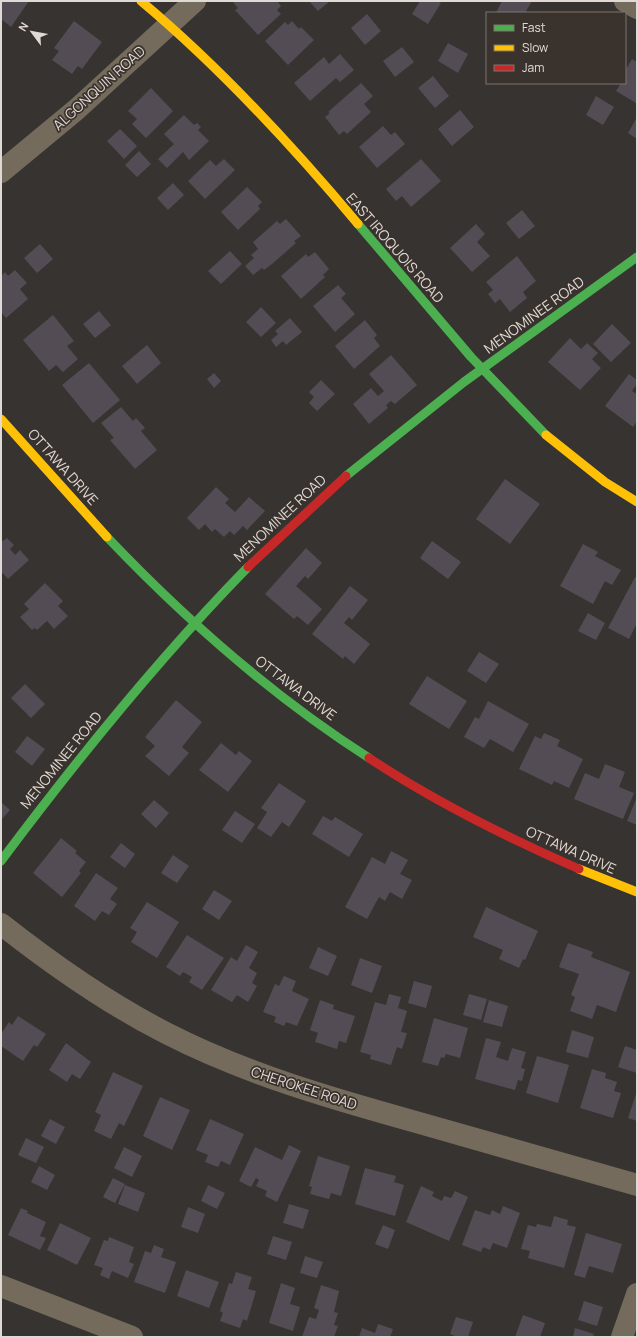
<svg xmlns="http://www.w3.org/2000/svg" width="638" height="1338" font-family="Manrope,sans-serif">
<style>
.building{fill:#544c54}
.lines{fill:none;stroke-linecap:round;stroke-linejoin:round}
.street{stroke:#746b5c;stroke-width:22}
.fast{stroke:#4caf50;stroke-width:9}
.slow{stroke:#ffc107;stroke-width:9}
.jam{stroke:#c62828;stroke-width:9}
.labels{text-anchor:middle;stroke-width:3.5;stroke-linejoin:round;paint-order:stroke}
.street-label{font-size:14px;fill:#e0dad7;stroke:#3a322c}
</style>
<rect width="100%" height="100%" fill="#363330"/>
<!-- building -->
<path class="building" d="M1 1H29L11 27 1 19Z
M232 1H277L281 6 277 10 281 14 258 35 235 10 238 8Z
M309 1H330L318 11Z
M420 1H437L441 3 428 24 412 14Z
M502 1H532L525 13H496Z
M367 14 381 31 365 45 351 28Z
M74 21 102 42 82 69 78 66 72 74 52 60 59 51 54 48Z
M292 21 299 29 301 27 314 40 288 65 265 41 285 22 288 25Z
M448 43 468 54 458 73 438 61Z
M402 47 414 62 395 77 383 61Z
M340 54 354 70 340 82 336 78 310 101 294 83 324 57 329 64Z
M632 59 637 62 636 103 616 91 621 83H625V71Z
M433 76 449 96 435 108 418 88Z
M361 83 373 96 364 104 371 112 347 134 344 131 339 135 325 117 330 113 328 112Z
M151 88 173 111 146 138 132 124 137 119 128 111Z
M596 96 614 107 603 125 586 115Z
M460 110 474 127 452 146 438 129Z
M184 115 194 125 197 123 201 127 198 130 209 141 189 160 183 152 167 168 158 159 174 144 164 134Z
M637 117V139L628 133Z
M383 126 391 135 395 132 405 144 377 168 359 147Z
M120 129 137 146 124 159 107 141Z
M139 151 151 164 137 177 125 165Z
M224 159 235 170 205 199 188 181 210 160 216 166Z
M421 159 441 181 411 207 402 196 396 201 386 189Z
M173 183 184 195 168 210 157 198Z
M247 187 262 202 258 206 260 209 238 230 221 212Z
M522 210 535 226 519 239 506 223Z
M286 219 301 236 294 241 296 243 272 264 264 270 262 268 253 275 245 266 254 258 251 255 258 249 253 242 277 221 280 224Z
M476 224 485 234 477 242 490 256 472 272 450 248Z
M40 244 53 259 37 273 24 258Z
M230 251 242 264 221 284 208 271Z
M315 252 329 269 323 275 325 277 301 299 281 276 306 254 308 257Z
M517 256 536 281 523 292 527 298 510 312 500 299 495 303 488 294 493 290 486 282Z
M15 270 27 283 20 289 28 299 6 318 1 312V276L5 272 8 276Z
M338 285 346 294 341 298 355 314 335 332 313 306Z
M261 307 276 323 261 337 246 322Z
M99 311 111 325 95 338 83 324Z
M53 315 74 341 67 346 78 359 63 372 56 365 49 371 23 340Z
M290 318 302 332 286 345 283 341 276 347 271 340 278 334 275 331Z
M365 320 377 335 374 338 380 346 354 369 335 346Z
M612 324 631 343 611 362 593 344Z
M570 338 581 349 587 343 598 353 592 359 601 368 580 390 548 362Z
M147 345 161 363 137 384 122 366Z
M391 355 417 385 395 404 391 401 386 405 388 408 369 424 353 404 371 388 378 396 384 391 369 374Z
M89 363 120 400 93 423 62 385Z
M214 373 221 381 214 388 207 379Z
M629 374 637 380V384L632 391 637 394V421L633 427 605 406Z
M321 380 335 394 317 411 309 403 314 397 309 392Z
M121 407 133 421 136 418 145 428 141 431 157 450 135 469 110 440 114 438 101 423Z
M505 479 540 504 510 544 476 519Z
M216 487 229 499 225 503 235 512 249 497 265 511 247 530 243 526 234 535 230 531 224 537 215 529 212 532 205 524 199 530 187 518Z
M7 538 14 545 10 549 15 555 20 550 29 560 8 579 1 571V540L3 541Z
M432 541 461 562 448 579 420 558Z
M583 544 598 552 595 556 621 570 612 585 605 581 593 604 560 586Z
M306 548 322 563 308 579 305 576 296 586 322 609 308 625 297 616 294 619 265 594Z
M635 577 637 578V623L629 639 608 628Z
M45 583 63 601 58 606 68 616 54 629 47 621 37 630 35 628 32 630 20 617 29 609 24 604Z
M350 586 368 600 352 620 349 617 344 623 370 644 354 664 345 656 343 659 312 634Z
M588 613 605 623 596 640 578 631Z
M479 652 499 664 486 683 467 671Z
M427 676 467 701 449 729 409 704Z
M25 684 45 704 31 718 11 698Z
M176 700 202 722 182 747 189 753 169 776 145 756 155 746 145 737Z
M488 701 529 724 513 752 490 739 484 748 464 737 475 717 479 719Z
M544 733 560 740 557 746 583 759 569 788 554 781 552 785 519 769 535 736 541 739Z
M27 736 45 749 32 766 15 752Z
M221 743 236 755 239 751 252 761 228 792 199 770Z
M605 764 625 772 619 787 634 793 623 819 574 799 585 773 599 779Z
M279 783 306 801 289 827 282 822 271 837 257 828 267 812 261 808Z
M637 797V825L627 821Z
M154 800 169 813 156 828 141 814Z
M1 802 10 810 1 820Z
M235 811 255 824 242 843 222 830Z
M323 816 332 821 335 817 363 834 349 857 312 834Z
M61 838 77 851 75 853 86 862 79 871 81 873 62 897 33 873Z
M121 843 135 854 125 868 110 857Z
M391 851 408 860 400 874 412 880 402 899 390 892 385 901 379 897 367 919 345 907 372 857 385 864Z
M173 855 189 866 177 883 161 873Z
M96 873 118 888 110 899 117 904 109 915 102 911 95 921 74 906Z
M214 890 232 901 219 920 202 909Z
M147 902 179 922 157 958 131 942 137 932 130 928Z
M486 907 538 931 525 960 523 959 519 968 499 959 503 950 473 937Z
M187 935 224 958 202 990 189 982 192 977 183 972 180 976 166 967Z
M568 943 593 952 591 957 630 972 616 1012 597 1005 592 1019 570 1011 575 997 571 995 579 974 559 967Z
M246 945 258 952 249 968 257 973 252 983 257 986 248 1002 237 995 232 1002 211 990 231 957 237 961Z
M318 947 337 956 328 976 309 968Z
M360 958 382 966 372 993 351 985Z
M284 976 296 981 292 991 309 999 297 1026 286 1022 284 1026 274 1022 276 1017 263 1012 275 984 279 986Z
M414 981 432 986 426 1008 408 1003Z
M389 994 401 997 398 1008 407 1011 401 1032 407 1033 402 1049 397 1047 391 1065 370 1059 371 1055 360 1052 375 1002 386 1005Z
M469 994 487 999 481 1020 463 1015Z
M320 1000 334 1005 333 1009 355 1016 346 1043 339 1041 337 1049 315 1042 318 1033 310 1030Z
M489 1000 508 1006 502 1027 483 1022Z
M18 1016 46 1034 37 1047 34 1045 23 1061 1 1046V1034L9 1022 12 1025Z
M434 1018 468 1028 460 1058 446 1054 444 1058 441 1057 438 1066 422 1062Z
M572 1030 594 1037 588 1058 566 1052Z
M486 1038 501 1042 496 1057 508 1061 512 1048 526 1052 521 1068 525 1069 522 1081 518 1080 515 1090 475 1079Z
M66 1043 91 1062 80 1079 72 1074 67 1082 49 1070Z
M625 1046 637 1050V1073L618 1067Z
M537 1056 569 1065 558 1103 526 1093Z
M592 1069 606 1073 605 1078 617 1082 614 1091 621 1093 613 1118 580 1108Z
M113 1072 143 1086 124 1126 119 1123 111 1139 94 1131 101 1115 95 1112Z
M637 1091V1121L628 1118Z
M160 1097 190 1110 172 1150 143 1136Z
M50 1119 65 1127 56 1144 41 1136Z
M210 1119 244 1134 230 1165 221 1161 218 1167 205 1162 208 1155 196 1150Z
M26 1138 44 1147 36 1163 18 1155Z
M289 1145 301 1151 277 1202 265 1196 267 1191 256 1186 259 1180 256 1178 251 1187 239 1181 255 1147 282 1160Z
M124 1147 142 1156 132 1177 114 1168Z
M318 1156 350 1166 341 1196 331 1193 329 1199 310 1194 312 1187 309 1186Z
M39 1166 55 1175 47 1190 31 1182Z
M365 1168 396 1176 394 1182 404 1185 395 1216 355 1204Z
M113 1178 125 1184 115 1203 103 1197Z
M125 1185 145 1193 138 1212 118 1204Z
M208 1185 225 1193 217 1209 201 1201Z
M421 1186 434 1192 432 1196 442 1201 444 1196 451 1198 455 1191 468 1197 449 1241 406 1222Z
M289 1204 309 1210 303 1229 283 1223Z
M503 1206 520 1213 507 1248 493 1243 490 1250 483 1247 481 1252 462 1245 475 1210 490 1215 492 1210 500 1214Z
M188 1207 205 1214 198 1233 181 1227Z
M21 1208 28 1211 27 1213 46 1222 40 1236 46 1238 40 1250 8 1235Z
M554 1216 568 1220 567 1225 576 1227 564 1268 528 1258 530 1251 521 1249 528 1225 536 1227 537 1224 551 1227Z
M60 1223 91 1238 77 1265 47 1250Z
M383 1225 395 1230 388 1249 375 1244Z
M586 1233 622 1244 613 1273 589 1266 585 1278 574 1275Z
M273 1236 292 1242 286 1260 267 1254Z
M109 1237 134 1247 129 1262 134 1264 128 1278 112 1271 109 1279 100 1275 103 1268 94 1265 104 1240 108 1241Z
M154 1245 164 1249 161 1257 176 1262 165 1293 134 1282 145 1251 151 1253Z
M305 1256 323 1262 317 1278 300 1273Z
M186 1270 219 1282 209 1308 177 1296Z
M236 1272 252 1277 248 1289 256 1291 247 1321 243 1319 240 1328 220 1321 223 1313 220 1311 229 1283 232 1284Z
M281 1283 295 1288 290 1304 300 1307 293 1331 269 1323Z
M321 1285 339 1291 334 1312 338 1313 334 1325 338 1326 334 1337H302L309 1317 316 1319 319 1310 314 1308Z
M584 1301 603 1307 597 1326 578 1320Z
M523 1315 545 1323 540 1337H515Z
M456 1317 473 1322 468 1337H457L450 1334Z
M378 1324 393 1329 390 1337H359L362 1328 375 1333Z
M575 1328 594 1334 593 1337H573Z"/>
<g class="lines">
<!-- street -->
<path class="street" d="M625 1 637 8
M1 172 77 109 195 1
M1 924C53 965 107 1003 166 1033 246 1074 330 1098 416 1122 489 1143 563 1164 637 1185
M1 1286 132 1337
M622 1337 637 1294"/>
<!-- fast -->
<path class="fast" d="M358 224 471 357 546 435
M346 476 464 382 637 257
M107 537C186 620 272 696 369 758
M1 861C78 758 158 659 248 567"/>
<!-- slow -->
<path class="slow" d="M141 1C221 68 291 144 358 224
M1 419 107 537
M546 435 605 482 637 502
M579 869 637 892"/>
<!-- jam -->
<path class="jam" d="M248 567 346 476
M369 758C435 802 506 837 579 869"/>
</g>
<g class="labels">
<!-- street labels -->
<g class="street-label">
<text transform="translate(99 88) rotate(-42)" y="5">ALGONQUIN ROAD</text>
<text transform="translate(395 248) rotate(49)" y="5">EAST IROQUOIS ROAD</text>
<text transform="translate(534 315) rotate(-36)" y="5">MENOMINEE ROAD</text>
<text transform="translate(63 467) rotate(48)" y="5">OTTAWA DRIVE</text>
<text transform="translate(280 518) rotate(-43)" y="5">MENOMINEE ROAD</text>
<text transform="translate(296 688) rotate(37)" y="5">OTTAWA DRIVE</text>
<text transform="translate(61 760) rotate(-51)" y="5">MENOMINEE ROAD</text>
<text transform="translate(571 850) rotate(24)" y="5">OTTAWA DRIVE</text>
<text transform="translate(304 1088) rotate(18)" y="5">CHEROKEE ROAD</text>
</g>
</g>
<!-- border -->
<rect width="638" height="1338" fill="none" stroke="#e0dad7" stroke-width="4"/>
<!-- legend -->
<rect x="486" y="12" width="140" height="72" fill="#3a322c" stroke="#7c7570"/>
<rect x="494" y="25" width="20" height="6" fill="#4caf50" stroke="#7c7570"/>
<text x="522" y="32" font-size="12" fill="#e0dad7">Fast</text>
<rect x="494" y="45" width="20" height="6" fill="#ffc107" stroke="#7c7570"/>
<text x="522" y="52" font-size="12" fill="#e0dad7">Slow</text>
<rect x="494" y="65" width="20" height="6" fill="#c62828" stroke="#7c7570"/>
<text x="522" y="72" font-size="12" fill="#e0dad7">Jam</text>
<!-- north arrow -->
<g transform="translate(32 32) rotate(302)" stroke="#3a322c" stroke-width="3" paint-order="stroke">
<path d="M0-3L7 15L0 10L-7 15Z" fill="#e0dad7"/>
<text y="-6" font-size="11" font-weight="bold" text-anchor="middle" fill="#e0dad7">N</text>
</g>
</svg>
